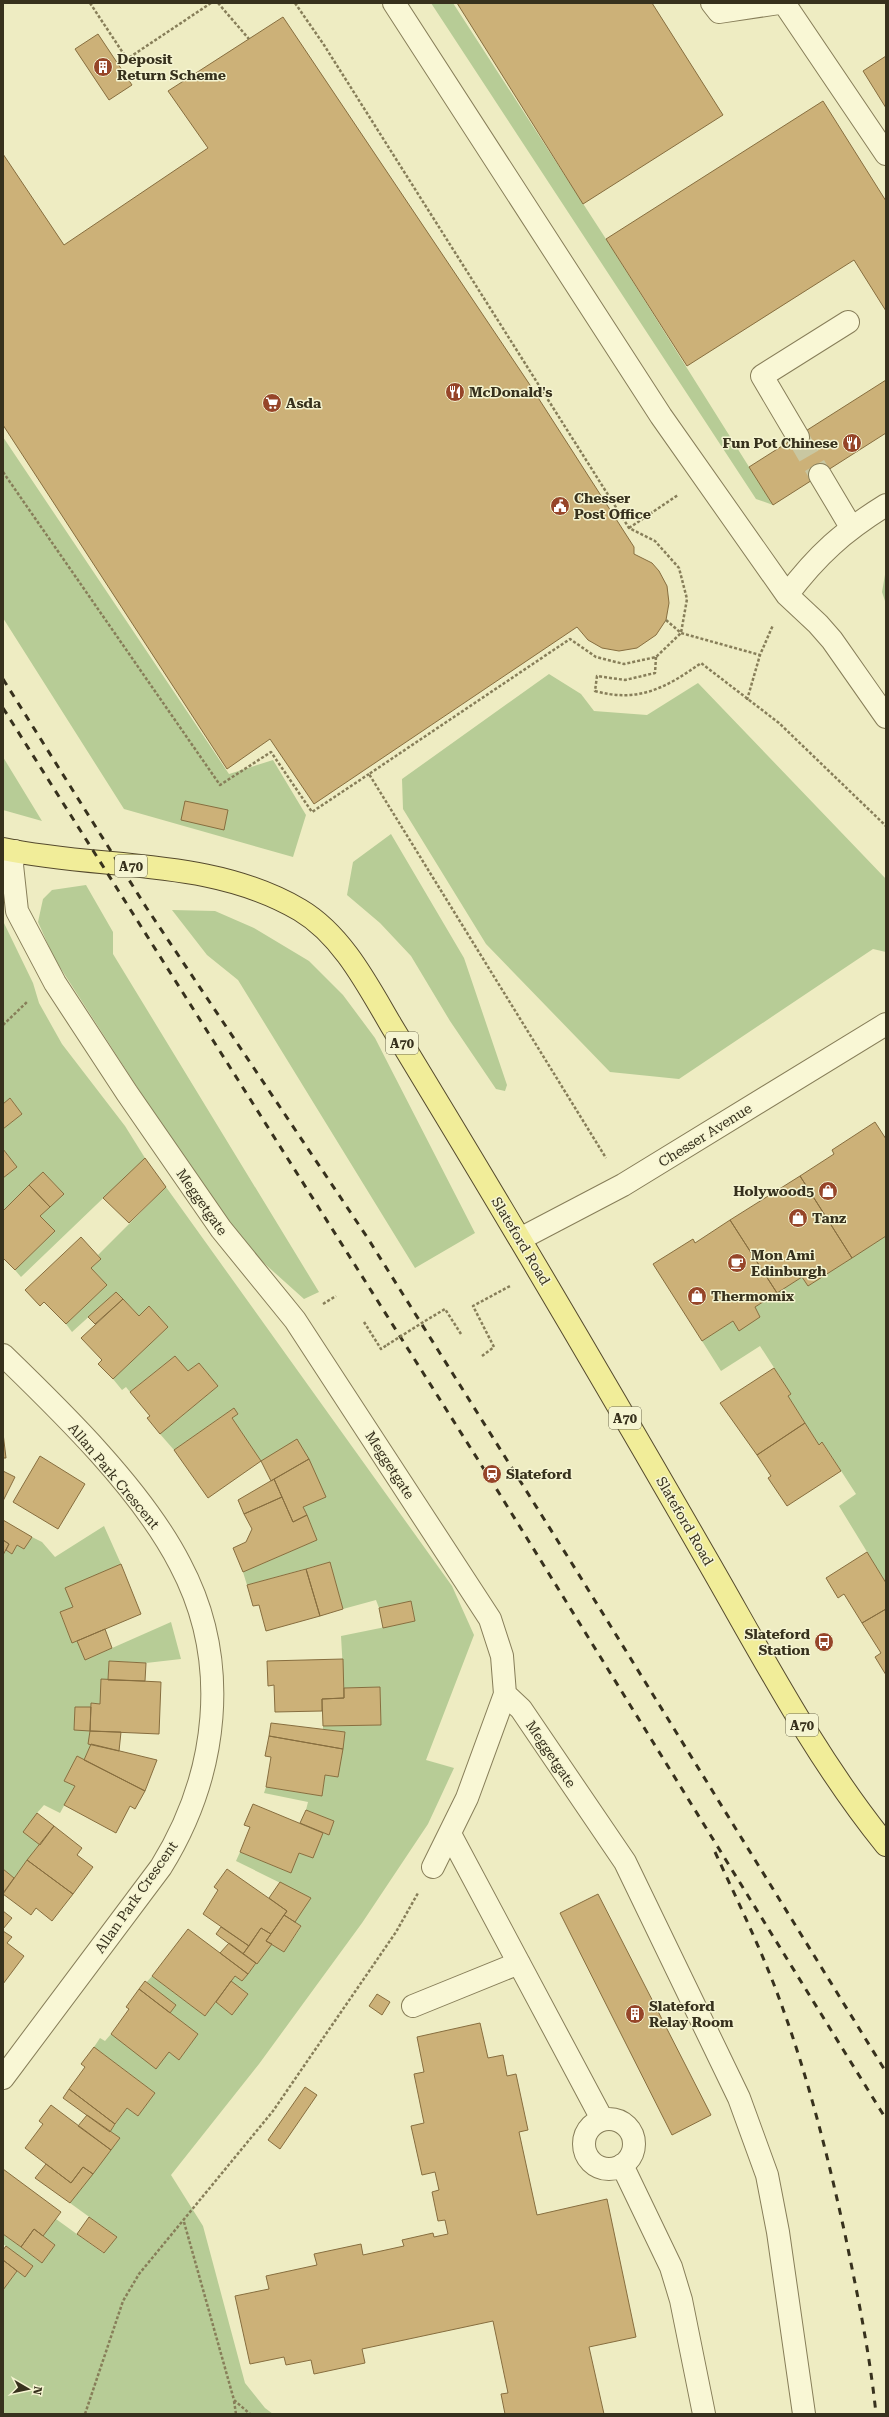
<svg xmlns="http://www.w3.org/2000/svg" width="889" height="2417" font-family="'Roboto Serif',serif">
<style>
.green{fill:#b7cc96}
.building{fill:#ccb178;stroke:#876e3f}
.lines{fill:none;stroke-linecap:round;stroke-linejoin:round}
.minor-tunnel{stroke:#c9c7a1;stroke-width:22;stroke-dasharray:22 11;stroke-linecap:butt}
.minor-casing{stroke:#877e59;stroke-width:24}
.major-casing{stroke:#554a2d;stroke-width:24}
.path{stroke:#877e59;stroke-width:2.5;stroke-dasharray:3 2;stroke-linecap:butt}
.minor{stroke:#f9f7d5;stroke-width:22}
.major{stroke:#f1ed99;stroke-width:22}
.rail{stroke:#37311d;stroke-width:3;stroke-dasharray:7 7;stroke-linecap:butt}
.path-bridge{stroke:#877e59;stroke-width:2.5;stroke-dasharray:3 2;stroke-linecap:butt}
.labels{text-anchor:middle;stroke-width:3;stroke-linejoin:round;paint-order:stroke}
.shield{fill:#f5f4d1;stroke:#706c53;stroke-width:1}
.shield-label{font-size:13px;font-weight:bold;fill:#37311d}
.poi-label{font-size:14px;font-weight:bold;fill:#37311d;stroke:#f5f4d1;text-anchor:start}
.street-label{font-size:14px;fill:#37311d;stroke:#f5f4d1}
</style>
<rect width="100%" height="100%" fill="#eeecc2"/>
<!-- green -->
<path class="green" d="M431 3H453L606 239 773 505 756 499Z
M3 437 229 774 273 760 306 815 293 857 124 809 3 618Z
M886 569V604L882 592Z
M549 674 581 694 594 711 647 715 698 683 886 879V952L873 949 679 1079 610 1072 486 944 403 809 402 779Z
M3 757 42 821 3 810Z
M391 834 464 958 507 1085 505 1091 496 1089 450 1021 411 956 380 923 347 895 353 862Z
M86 885 113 932V954L319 1292 304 1299 246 1247 157 1118 54 958 38 922 43 899 52 890Z
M172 910 215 911 254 928 309 961 343 995 375 1038 475 1233 415 1268 238 980 207 955Z
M3 921 33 983 39 1003 62 1044 125 1126 145 1158 21 1277 15 1270 55 1231 40 1216 63 1193 43 1172 3 1211V1178L17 1167 3 1149V1129L22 1114 10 1098 3 1104Z
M166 1187 452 1586 474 1635 426 1760 454 1768 428 1824 362 1923 259 2064 171 2175 203 2226 245 2383 265 2408 273 2414H3V2290L17 2271 25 2277 32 2266 3 2244V2234L42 2263 55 2245 43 2236 56 2219 103 2253 117 2237 70 2203 120 2138 110 2132 127 2108 138 2116 155 2093 94 2047 100 2038 105 2041 111 2034 156 2068 169 2052 179 2060 198 2034 170 2013 175 2005 146 1983 152 1976 205 2016 216 2002 232 2015 248 1994 231 1981 235 1976 242 1981 272 1944 284 1952 301 1927 295 1922 311 1898 236 1861 240 1852 291 1873 299 1853 313 1858 323 1833 329 1835 334 1821 306 1810 308 1802 264 1793 266 1787 322 1796 325 1775 338 1777 345 1732 323 1729V1726L381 1725 380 1687 344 1688 341 1636 415 1621 411 1602 379 1608 376 1600 343 1609 330 1562 247 1585 243 1572 317 1540 303 1507 325 1497 261 1461 232 1418 238 1414 234 1408 174 1450 160 1434 218 1386 199 1363 188 1371 175 1356 130 1392 126 1387 122 1390 113 1379 168 1327 149 1306 139 1316 116 1292 72 1332 66 1324 107 1285 91 1268 101 1259 98 1255Z
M886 1236V1583L839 1506 856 1494 823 1443 819 1445 788 1396 791 1394 760 1346 721 1371 702 1341 733 1321 739 1330 760 1317 755 1307 802 1277 808 1286Z
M104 1526 121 1564 66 1588 73 1607 60 1613 72 1642 77 1641 85 1660 171 1622 181 1659 146 1663 109 1661 108 1680 100 1704 91 1703V1707H75L90 1731 89 1744H91L84 1760 77 1756 64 1781 75 1786 60 1813 44 1805 37 1813 40 1845 14 1878 3 1869V1555L6 1550 12 1554 17 1545 24 1549 32 1537 42 1542 55 1557Z"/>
<!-- building -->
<path class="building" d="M457 3H652L723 115 583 204Z
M283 17 528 382 634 547V554L652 563 659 571 667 586 669 603 666 620 656 635 637 648 619 651 602 648 588 640 577 627 314 804 270 739 227 769 3 425V154L64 245 208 148 168 91Z
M98 34 132 85 109 100 75 49Z
M886 56V108L863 71Z
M823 101 886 201V311L854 260 687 366 606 239Z
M886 380V433L773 505 749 467Z
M185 801 228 810 224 830 181 820Z
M10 1098 22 1114 3 1129V1104Z
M875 1122 886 1139V1236L852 1258 800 1176 834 1154 832 1150Z
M3 1149 17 1167 3 1178Z
M145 1158 166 1187 129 1223 103 1198Z
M43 1172 64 1194 50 1207 29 1185Z
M800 1176 852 1258 808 1286 802 1277 777 1293 730 1220Z
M29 1185 50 1207 40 1216 55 1231 15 1270 3 1258V1211Z
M730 1220 777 1293 755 1307 760 1317 739 1331 733 1321 702 1341 653 1264 693 1239 695 1243Z
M81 1237 101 1259 91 1268 107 1285 66 1324 44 1302 40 1306 25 1290Z
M116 1292 123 1299 95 1324 88 1317Z
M123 1299 139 1316 149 1306 168 1327 113 1379 98 1364 102 1360 81 1338Z
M175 1356 188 1371 199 1363 218 1386 160 1434 147 1418 150 1416 130 1392Z
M774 1368 791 1394 788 1396 805 1423 757 1455 720 1403Z
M234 1408 238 1414 232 1418 261 1461 208 1498 174 1450Z
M805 1423 819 1445 822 1442 841 1471 787 1506 768 1478 771 1476 757 1455Z
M3 1433 6 1458H3Z
M297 1439 309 1459 271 1481 261 1461Z
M40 1456 85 1484 58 1529 13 1502Z
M309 1459 326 1497 303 1507 307 1515 293 1522 274 1479Z
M3 1471 15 1477 3 1501Z
M274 1479 282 1497 244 1514 238 1500Z
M282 1497 293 1522 307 1515 317 1540 243 1572 233 1548 246 1542 252 1529 244 1514Z
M3 1520 32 1537 24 1549 17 1545 12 1554 6 1550 9 1544 3 1540Z
M3 1540 9 1544 3 1555Z
M867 1552 886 1583V1609L862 1623 844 1594 838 1598 826 1578Z
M330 1562 343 1609 320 1616 306 1569Z
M121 1564 141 1614 72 1643 60 1612 73 1607 65 1588Z
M306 1569 320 1616 266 1631 259 1605 253 1606 247 1585Z
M411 1601 415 1621 383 1628 379 1608Z
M886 1609V1675L875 1657 881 1653 862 1623Z
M105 1629 112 1648 85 1660 77 1641Z
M343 1659 344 1698 322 1699V1711L275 1712 274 1685 268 1686 267 1661Z
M109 1661 146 1663 145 1681 108 1680Z
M101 1679 161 1682 159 1734 90 1731 91 1703 100 1704Z
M380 1687 381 1725 323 1726 322 1699 344 1698V1688Z
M75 1707H91L90 1731 74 1730Z
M271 1723 345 1732 343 1749 269 1736Z
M90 1731 121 1732 119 1751 88 1744Z
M269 1736 343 1749 338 1777 325 1775 322 1796 266 1787 271 1757 265 1756Z
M91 1744 157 1760 145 1791 84 1760Z
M77 1756 145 1791 135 1809 130 1806 116 1833 64 1805 75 1786 64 1781Z
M253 1804 323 1833 313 1858 299 1853 291 1873 240 1852 250 1827 244 1825Z
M306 1810 334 1821 329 1835 300 1823Z
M37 1813 54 1826 40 1845 23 1832Z
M54 1826 82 1848 77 1855 93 1867 73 1894 27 1860Z
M27 1860 73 1894 52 1921 36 1908 31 1915 3 1894Z
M3 1869 14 1878 3 1893Z
M227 1869 287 1911 271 1934 261 1928 249 1946 203 1914 218 1890 214 1887Z
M280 1882 311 1898 295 1922 284 1915 287 1911 269 1898Z
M598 1894 711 2115 672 2135 560 1913Z
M3 1911 12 1918 3 1929Z
M284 1915 301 1926 284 1952 266 1941Z
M221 1927 249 1946 243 1954 216 1934Z
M261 1928 271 1934 266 1941 272 1944 257 1964 243 1954Z
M188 1929 248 1974 242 1981 235 1976 205 2016 152 1976Z
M3 1931 12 1937 7 1943 24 1956 3 1984Z
M229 1943 256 1963 248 1974 220 1953Z
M145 1981 176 2005 170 2013 139 1989Z
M231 1981 248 1994 232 2015 216 2002Z
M139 1989 198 2034 179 2060 169 2052 156 2069 111 2034 129 2009 126 2007Z
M377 1994 390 2002 382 2015 369 2006Z
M480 2023 488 2058 503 2055 507 2076 516 2074 528 2130 519 2132 537 2215 607 2199 636 2337 589 2347 604 2414H505L501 2394 508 2393 493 2321 362 2349 365 2363 314 2374 311 2360 286 2365 284 2357 250 2364 235 2296 269 2289 266 2276 317 2265 314 2254 361 2244 363 2255 404 2246 402 2240 433 2233 434 2237 448 2234 445 2220 438 2221 432 2192 439 2190 435 2172 422 2175 411 2126 424 2123 414 2074 424 2072 417 2037Z
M94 2047 155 2093 138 2116 127 2108 115 2124 69 2089 85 2067 81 2064Z
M305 2087 317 2095 280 2149 268 2140Z
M69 2089 115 2124 110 2132 63 2098Z
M51 2105 111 2150 93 2174 83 2167 71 2183 25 2148 43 2124 39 2121Z
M87 2115 120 2138 111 2150 78 2126Z
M46 2164 71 2183 83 2167 93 2174 70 2203 35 2178Z
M3 2169 61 2212 43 2236 34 2229 21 2247 3 2234Z
M89 2217 117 2237 104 2253 77 2234Z
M34 2229 55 2245 42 2263 21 2247Z
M6 2246 33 2266 25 2277 3 2260V2250Z
M3 2260 17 2271 3 2290Z"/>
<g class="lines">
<!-- minor-tunnel -->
<path class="minor-tunnel" d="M798 437 820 475"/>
<defs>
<path id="minor" d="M394 3 661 416 787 595 818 624 832 640 886 717
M712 3 719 12 779 3
M784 3 886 154
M798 437 762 376 848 322
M820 475 851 527
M787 595C817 555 844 531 886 505
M15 851 12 865 17 911 55 983 127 1093 221 1229 295 1320 490 1619 502 1656 505 1694 521 1709 625 1862 739 2098 767 2175 778 2232 804 2414
M520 1239 623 1185 886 1024
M3 1355C63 1413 142 1490 180 1564 232 1662 218 1775 161 1867L3 2078
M450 1834 602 2119
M433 1867 467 1798 505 1694
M413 2006 519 1963
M584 2144a25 25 0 1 1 50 0a25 25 0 1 1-50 0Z
M622 2165 671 2267 681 2300 704 2414"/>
<path id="major" d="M3 849C102 870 210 857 300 910 342 935 367 984 391 1025 410 1056 428 1086 446 1116 533 1260 618 1405 702 1551 760 1651 813 1755 886 1845"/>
</defs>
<!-- minor casing -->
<use href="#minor" class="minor-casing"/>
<!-- major casing -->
<use href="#major" class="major-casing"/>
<!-- path -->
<path class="path" d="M90 3 127 59 211 3
M218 3 249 39
M295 3 324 45 629 528 655 541 679 568 687 599 681 633 656 657 624 664 596 657 570 639 369 774 606 1158
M3 472 220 785 271 752 312 812 369 774
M629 528 678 495
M666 620 681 633 760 655
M656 657 655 673 625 680 597 676 595 691C638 703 666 688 701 663L779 723 886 826
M747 700 760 655 773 625
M3 1025 28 1001
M323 1304 336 1296
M425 1321 445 1309 461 1334
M364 1322 381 1349 387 1345
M482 1356 494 1347 473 1306 510 1286
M184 2222 234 2400 250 2414
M234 2401 236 2414
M85 2414 123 2301 139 2274 273 2111 396 1932 418 1893"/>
<!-- minor -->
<use href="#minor" class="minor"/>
<!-- major -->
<use href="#major" class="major"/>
<!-- rail -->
<path class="rail" d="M3 679 146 907 367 1237 576 1570 886 2072
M3 708 499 1493 886 2119
M715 1852C739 1904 764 1955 783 2009 810 2084 829 2161 846 2239 858 2297 870 2355 876 2414"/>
<!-- path-bridge -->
<path class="path-bridge" d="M387 1345 425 1321"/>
</g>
<!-- icons -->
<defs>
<symbol id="building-disc" viewBox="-11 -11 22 22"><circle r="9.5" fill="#964529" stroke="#f5f4d1"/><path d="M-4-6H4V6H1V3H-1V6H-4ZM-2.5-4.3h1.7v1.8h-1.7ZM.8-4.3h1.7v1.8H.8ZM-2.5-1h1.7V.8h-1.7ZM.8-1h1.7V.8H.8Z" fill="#fff"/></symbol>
<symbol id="restaurant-disc" viewBox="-11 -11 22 22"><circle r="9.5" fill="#964529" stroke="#f5f4d1"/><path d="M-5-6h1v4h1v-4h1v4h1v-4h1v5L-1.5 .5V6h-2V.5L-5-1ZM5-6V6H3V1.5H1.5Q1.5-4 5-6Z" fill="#fff"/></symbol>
<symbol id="supermarket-disc" viewBox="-11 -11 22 22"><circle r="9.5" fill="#964529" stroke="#f5f4d1"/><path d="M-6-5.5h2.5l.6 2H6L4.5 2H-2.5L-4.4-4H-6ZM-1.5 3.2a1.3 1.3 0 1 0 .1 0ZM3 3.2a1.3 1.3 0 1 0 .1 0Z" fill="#fff"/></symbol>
<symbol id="civic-disc" viewBox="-11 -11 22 22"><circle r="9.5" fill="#964529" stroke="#f5f4d1"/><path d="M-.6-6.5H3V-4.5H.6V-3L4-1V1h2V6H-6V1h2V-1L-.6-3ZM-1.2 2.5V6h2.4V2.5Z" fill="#fff"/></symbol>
<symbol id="shop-disc" viewBox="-11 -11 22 22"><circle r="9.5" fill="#964529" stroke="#f5f4d1"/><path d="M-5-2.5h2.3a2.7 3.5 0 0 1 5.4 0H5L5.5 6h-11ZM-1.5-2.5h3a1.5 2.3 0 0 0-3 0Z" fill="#fff"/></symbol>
<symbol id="cafe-disc" viewBox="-11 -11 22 22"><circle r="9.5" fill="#964529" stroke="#f5f4d1"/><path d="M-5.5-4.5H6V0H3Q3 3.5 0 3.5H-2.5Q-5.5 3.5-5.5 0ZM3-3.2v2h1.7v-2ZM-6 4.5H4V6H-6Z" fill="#fff"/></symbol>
<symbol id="station-disc" viewBox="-11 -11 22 22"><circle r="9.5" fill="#964529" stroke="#f5f4d1"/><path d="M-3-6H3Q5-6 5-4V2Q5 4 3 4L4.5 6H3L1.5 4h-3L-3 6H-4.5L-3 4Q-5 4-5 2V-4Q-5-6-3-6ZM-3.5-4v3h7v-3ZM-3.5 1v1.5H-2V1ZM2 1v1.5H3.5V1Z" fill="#fff"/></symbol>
<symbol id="bus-disc" viewBox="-11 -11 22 22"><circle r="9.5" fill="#964529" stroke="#f5f4d1"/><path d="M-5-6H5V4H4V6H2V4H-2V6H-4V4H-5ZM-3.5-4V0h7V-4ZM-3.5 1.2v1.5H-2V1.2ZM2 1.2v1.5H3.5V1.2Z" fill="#fff"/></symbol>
</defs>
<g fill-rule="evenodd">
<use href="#building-disc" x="92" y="56" width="22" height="22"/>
<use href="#restaurant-disc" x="444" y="381" width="22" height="22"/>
<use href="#supermarket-disc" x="261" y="392" width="22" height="22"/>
<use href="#restaurant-disc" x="841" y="432" width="22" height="22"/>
<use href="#civic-disc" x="549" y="495" width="22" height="22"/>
<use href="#shop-disc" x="817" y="1180" width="22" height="22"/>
<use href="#shop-disc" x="787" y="1207" width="22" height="22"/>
<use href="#cafe-disc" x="726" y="1252" width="22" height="22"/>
<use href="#shop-disc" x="686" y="1285" width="22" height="22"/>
<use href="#station-disc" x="481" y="1463" width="22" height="22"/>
<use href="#bus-disc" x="813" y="1631" width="22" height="22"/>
<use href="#building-disc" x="624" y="2003" width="22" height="22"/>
</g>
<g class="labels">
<!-- shield labels -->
<g class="shield">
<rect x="115" y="855" width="32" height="22" rx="3"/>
<rect x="386" y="1032" width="32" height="22" rx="3"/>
<rect x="609" y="1407" width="32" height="22" rx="3"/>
<rect x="786" y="1714" width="32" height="22" rx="3"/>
</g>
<g class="shield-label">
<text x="131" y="871">A70</text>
<text x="402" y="1048">A70</text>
<text x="625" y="1423">A70</text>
<text x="802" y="1730">A70</text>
</g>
<!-- poi labels -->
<g class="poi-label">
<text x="117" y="64">Deposit<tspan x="117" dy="16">Return Scheme</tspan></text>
<text x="469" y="397">McDonald's</text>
<text x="286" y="408">Asda</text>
<text x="838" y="448" text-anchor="end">Fun Pot Chinese</text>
<text x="574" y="503">Chesser<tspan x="574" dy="16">Post Office</tspan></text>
<text x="814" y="1196" text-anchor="end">Holywood5</text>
<text x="812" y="1223">Tanz</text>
<text x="751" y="1260">Mon Ami<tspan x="751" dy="16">Edinburgh</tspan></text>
<text x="711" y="1301">Thermomix</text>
<text x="506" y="1479">Slateford</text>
<text x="810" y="1639" text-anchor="end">Slateford<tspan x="810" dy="16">Station</tspan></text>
<text x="649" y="2011">Slateford<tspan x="649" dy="16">Relay Room</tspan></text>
</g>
<!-- street labels -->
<g class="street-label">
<text transform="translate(705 1135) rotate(-32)" y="5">Chesser Avenue</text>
<text transform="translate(202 1202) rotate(55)" y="5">Meggetgate</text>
<text transform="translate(521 1241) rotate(59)" y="5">Slateford Road</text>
<text transform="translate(390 1465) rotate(57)" y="5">Meggetgate</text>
<text transform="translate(114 1476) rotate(50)" y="5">Allan Park Crescent</text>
<text transform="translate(685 1521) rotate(60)" y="5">Slateford Road</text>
<text transform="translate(551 1754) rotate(56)" y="5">Meggetgate</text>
<text transform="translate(136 1897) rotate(-55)" y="5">Allan Park Crescent</text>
</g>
</g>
<!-- border -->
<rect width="889" height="2417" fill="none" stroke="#37311d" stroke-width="8"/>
<!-- north arrow -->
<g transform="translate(28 2389) rotate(99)" stroke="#f5f4d1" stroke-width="3" paint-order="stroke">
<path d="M0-3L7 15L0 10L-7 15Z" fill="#37311d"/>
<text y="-6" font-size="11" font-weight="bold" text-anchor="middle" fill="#37311d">N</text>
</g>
</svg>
